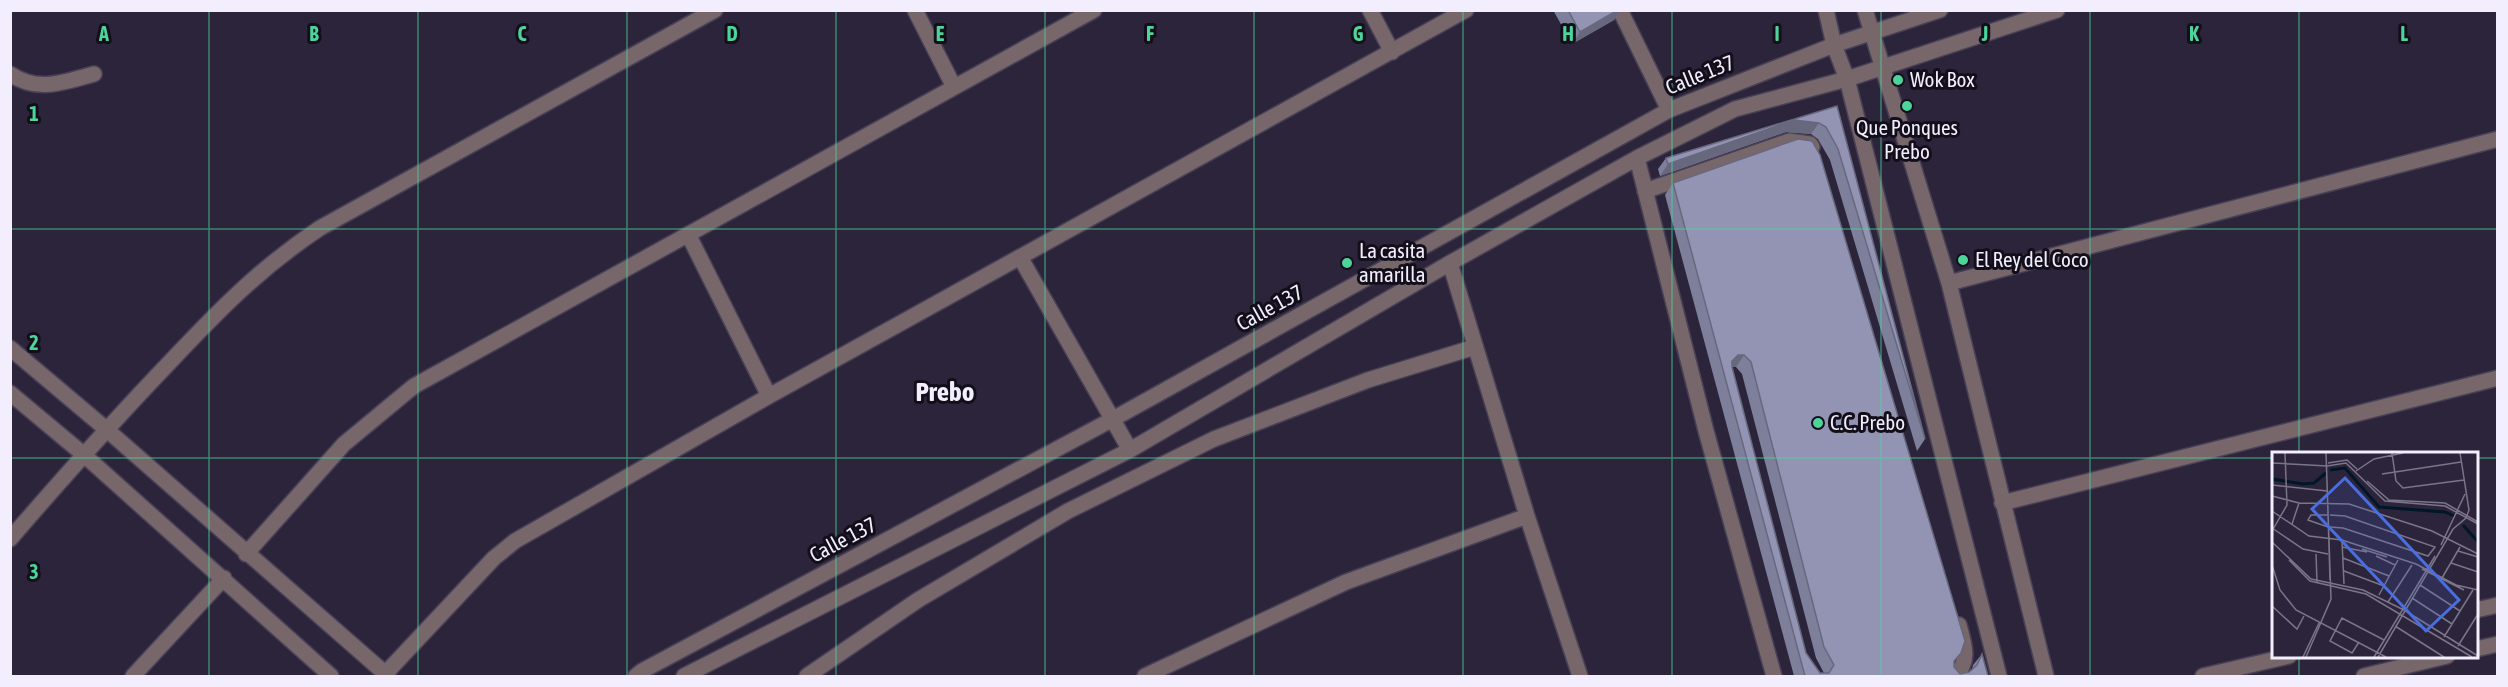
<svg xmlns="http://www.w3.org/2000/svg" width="2508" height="687" font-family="'Asap Condensed',sans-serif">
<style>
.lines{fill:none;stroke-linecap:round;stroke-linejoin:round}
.minor-casing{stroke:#484056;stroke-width:18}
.minor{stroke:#78676a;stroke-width:15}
.wall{fill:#7e7f9b;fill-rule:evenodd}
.shaded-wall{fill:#67687e}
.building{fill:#9394b4;stroke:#67687e;stroke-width:1.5;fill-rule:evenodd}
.grid{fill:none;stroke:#4cd49b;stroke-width:1.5;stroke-opacity:0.55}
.poi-dot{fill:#4cd49b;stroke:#130f1a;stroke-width:2}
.labels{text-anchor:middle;stroke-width:6;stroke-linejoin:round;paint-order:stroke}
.street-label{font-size:21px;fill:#f2eefe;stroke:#130f1a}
.poi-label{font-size:21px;fill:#f2eefe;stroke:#130f1a;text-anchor:start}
.district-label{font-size:27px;font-weight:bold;fill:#f2eefe;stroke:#130f1a}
.inset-river{fill:none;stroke:#001727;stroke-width:3}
.inset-road{fill:none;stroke:#7b7589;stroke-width:1.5}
.view{fill:#486ee0;fill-opacity:0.15;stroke:#486ee0;stroke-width:3}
.inset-edge{fill:none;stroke:#f2eefe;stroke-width:3}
.grid-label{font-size:20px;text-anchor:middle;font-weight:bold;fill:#4cd49b;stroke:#130f1a;stroke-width:6;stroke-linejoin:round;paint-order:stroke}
</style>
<rect width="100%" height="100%" fill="#2c243b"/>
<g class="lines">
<defs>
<path id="minor" d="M915 10 954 87
M1370 10 1392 52
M1620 10 1669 110
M1826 10 1834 45 1847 79 1999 676
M1865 10 1949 283 2046 676
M10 74C38 93 64 82 94 74
M1637 158 1706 431 1774 676
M1645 191 1789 141 1810 144 1812 147
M689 236 769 396
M1020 257 1130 450
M1450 263 1527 516 1580 676
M1949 283 2498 139
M10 348 106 429 388 676
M10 393 83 454 331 676
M2002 503 2498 378
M10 539C62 479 115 419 170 362 219 310 260 268 320 228L715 10
M246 554 344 444 414 386 1094 10
M2476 610 2498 605
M2476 649 2498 644
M385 674 494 558 515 541 769 396 1466 10
M133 676 224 578
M636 676 642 671 1113 419 1669 110 1834 45 1940 10
M684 676 1130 450 1450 263 1637 158 1735 109 1847 79 2057 10
M807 676 918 600 1068 511 1214 439 1368 380 1475 347
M1145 676 1346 582 1527 516
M1955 676C1971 661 1964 644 1959 625
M2203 676 2289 656
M2364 676 2447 656"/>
</defs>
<!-- minor casing -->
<use href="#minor" class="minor-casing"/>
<!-- minor -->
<use href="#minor" class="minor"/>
</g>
<!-- wall -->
<path class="wall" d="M1553 10H1621L1614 20 1572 44Z
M1837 106 1925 439 1917 451 1830 160 1818 139 1811 134 1786 132 1660 176 1658 169 1666 158Z
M1673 183 1954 664V667L1960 674 1969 672 1972 670 1973 665 1982 654 1988 676H1794L1665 195ZM1732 367H1736L1742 374 1816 658 1824 673H1820L1806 653Z"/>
<!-- shaded-wall -->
<path class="shaded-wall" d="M1618 10H1621L1614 20 1572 44 1580 32Z
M1794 120 1819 123 1811 134 1786 132 1660 176 1668 164Z
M1738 355H1744L1736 367H1730L1732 361Z"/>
<!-- building -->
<path class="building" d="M1568 10H1618L1580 32Z
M1837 106 1925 439 1838 149 1826 127 1819 123 1794 120 1668 164 1666 158Z
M1798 139 1812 141 1820 155 1965 641 1961 653 1954 661V667L1960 674 1969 672 1977 665 1982 654 1988 676H1805L1673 183ZM1738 355H1744L1751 362 1824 647 1834 665 1829 673H1820L1806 653 1732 367V361Z"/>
<!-- grid -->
<path class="grid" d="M209 10V676M418 10V676M627 10V676M836 10V676M1045 10V676M1254 10V676M1463 10V676M1672 10V676M1881 10V676M2090 10V676M2299 10V453M10 229H2498M10 458H2274M2476 458H2498M2299 656V676"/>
<!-- markers -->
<g class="poi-dot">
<circle cx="1898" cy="80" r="6"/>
<circle cx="1907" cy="106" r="6"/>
<circle cx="1963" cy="260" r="6"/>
<circle cx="1347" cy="263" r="6"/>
<circle cx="1818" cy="423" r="6"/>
</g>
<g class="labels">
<!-- street labels -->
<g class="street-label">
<text transform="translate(1700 75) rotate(-22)" y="7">Calle 137</text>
<text transform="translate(1270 308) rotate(-29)" y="7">Calle 137</text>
<text transform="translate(843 540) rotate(-28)" y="7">Calle 137</text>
</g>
<!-- poi labels -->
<g class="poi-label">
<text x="1910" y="87">Wok Box</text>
<text x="1907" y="135" text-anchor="middle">Que Ponques<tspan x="1907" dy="24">Prebo</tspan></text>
<text x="1359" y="258">La casita<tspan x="1359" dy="24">amarilla</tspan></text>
<text x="1975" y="267">El Rey del Coco</text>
<text x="1830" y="430">C.C. Prebo</text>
</g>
<!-- district labels -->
<g class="district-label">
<text x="945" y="401">Prebo</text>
</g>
</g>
<!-- overview -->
<g transform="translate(2272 452)">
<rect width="206" height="206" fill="#2c243b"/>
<path class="inset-river" d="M58 18 73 16 107 55 173 60 182 64M0 27 31 32 42 31 54 21M191 73 206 90"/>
<path class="inset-road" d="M120 1 124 29 131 36 192 28M0 11 55 14 74 11 113 49 173 54 206 72M56 11 75 8 85 17M84 19 102 7 131 1M110 22 189 10M55 29 58 128M95 29 117 48 173 51 206 70M0 33 55 39M0 44 27 51 77 52 160 79 206 102M0 59 37 84 70 88 144 112 184 133 206 138M56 63H39L36 68 56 75M58 63 73 64 163 95 156 104 71 76 58 75M20 72 27 51M0 76 31 97 56 102M0 79 15 53 13 1M70 89 72 132M0 90 39 127 91 138 132 158 206 204M169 93 193 42M70 95 95 100M90 97 115 105M186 99 206 105M44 102 45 130M104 104 123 113M71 106 117 124M17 108 38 129 94 142 200 205M179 111 206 120M0 113 8 138 24 158 114 205M150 117 192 138M72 119 112 134M170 126 188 95M148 133 188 159M107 143 126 108M140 146 180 172M116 150 140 113M0 154 25 177 32 164M123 174 172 205M172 185 201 138M87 190 80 201 58 189 70 166 112 188M186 194 206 162M31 205 47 171M34 205 59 147 54 1M102 205 163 104M106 205 181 77 194 66 197 58 188 1"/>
<path class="view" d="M73 26 187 148 154 179 40 57Z"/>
<rect width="206" height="206" class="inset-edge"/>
</g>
<g class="grid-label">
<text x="104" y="41">A</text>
<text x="314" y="41">B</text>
<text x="522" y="41">C</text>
<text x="732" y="41">D</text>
<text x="940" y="41">E</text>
<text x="1150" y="41">F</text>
<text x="1358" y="41">G</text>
<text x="1568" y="41">H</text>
<text x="1777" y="41">I</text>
<text x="1985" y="41">J</text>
<text x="2194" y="41">K</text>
<text x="2404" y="41">L</text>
<text x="34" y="121">1</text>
<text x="34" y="350">2</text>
<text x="34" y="579">3</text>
</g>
<!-- border -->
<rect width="2508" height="687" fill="none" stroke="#f2eefe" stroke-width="24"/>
</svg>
